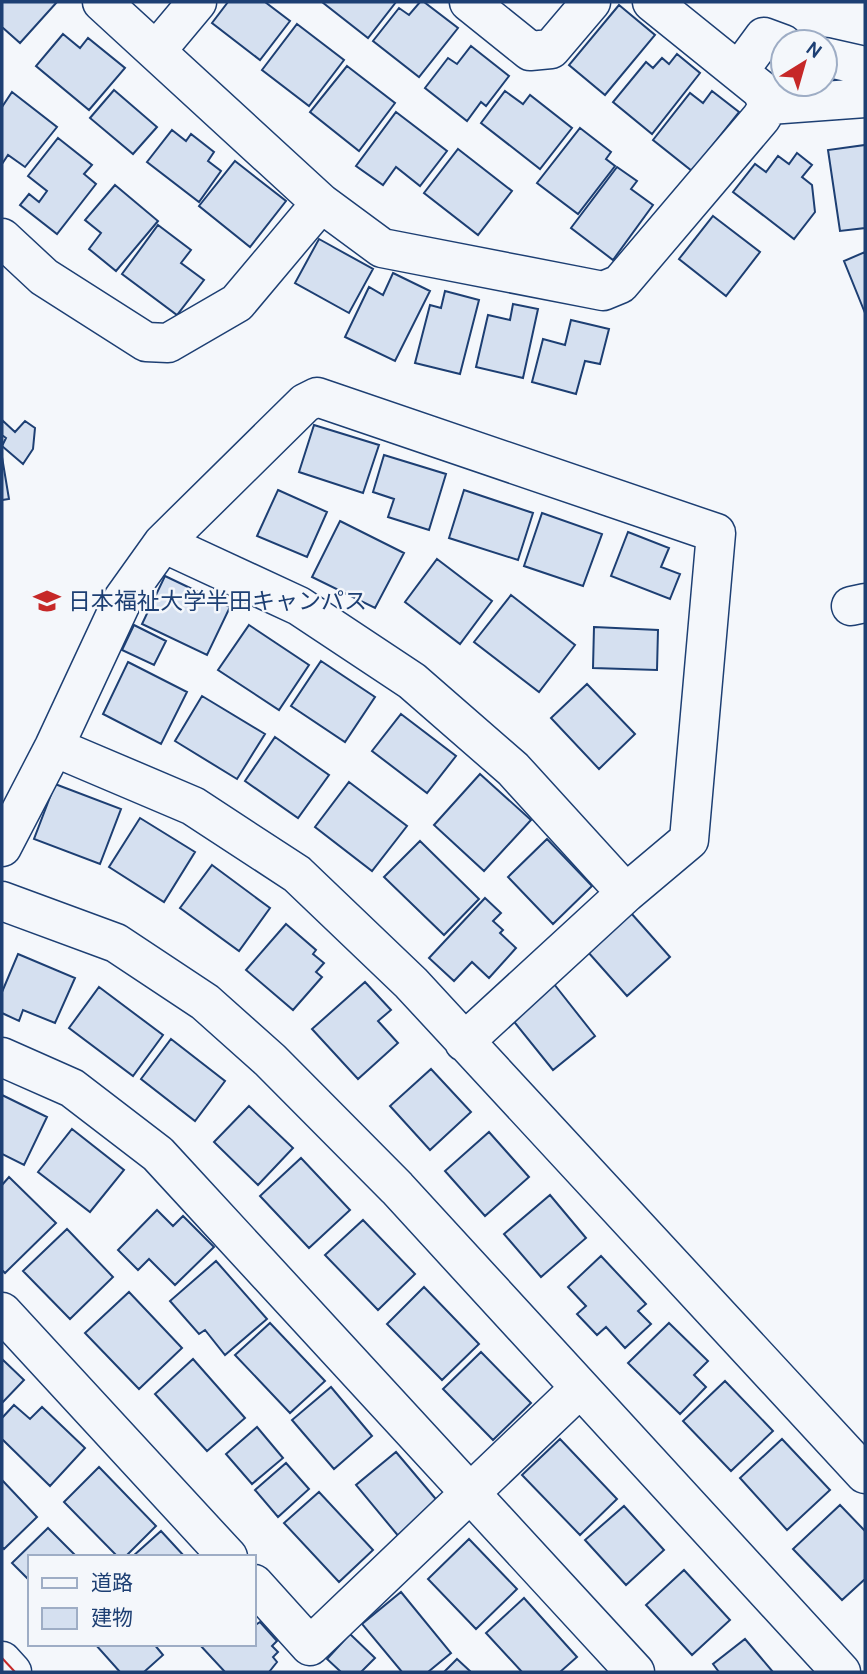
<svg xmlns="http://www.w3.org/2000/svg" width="867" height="1674" font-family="Cabin,'Noto Sans JP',sans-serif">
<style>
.building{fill:#d5e0f0;stroke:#1d3f73;stroke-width:2}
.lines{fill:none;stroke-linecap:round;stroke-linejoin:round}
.minor-casing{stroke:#1d3f73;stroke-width:41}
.minor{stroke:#f4f7fb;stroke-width:38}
.power{stroke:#c62828;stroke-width:2;stroke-dasharray:24 5 3.5 5;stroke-linecap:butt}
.labels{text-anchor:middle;stroke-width:5;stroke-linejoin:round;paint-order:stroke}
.poi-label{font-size:23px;fill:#1d3f73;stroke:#f4f7fb;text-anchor:start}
</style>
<rect width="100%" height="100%" fill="#f4f7fb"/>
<!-- building -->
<path class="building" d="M2 2H57L20 43 2 27Z
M228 2H265L290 21 260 60 212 23Z
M322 2H396L368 38Z
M420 2H424L458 28 419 77 373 41 399 8 409 15Z
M619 5 655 35 605 95 569 65Z
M297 24 344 60 309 106 262 70Z
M63 34 80 48 88 38 125 68 89 110 36 66Z
M471 46 509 76 486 106 481 102 467 121 425 88 448 58 457 64Z
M677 54 700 73 652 134 613 102 646 62 653 68 662 58 669 64Z
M347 66 395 103 359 151 310 112Z
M114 90 157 127 133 154 90 118Z
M505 91 523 104 530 95 572 128 540 169 481 123Z
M712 91 739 112 692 171 653 140 690 93 703 103Z
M12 92 57 127 25 167 8 155 2 164V107Z
M396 112 447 151 420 186 396 167 383 185 356 166Z
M580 128 611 152 606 159 615 166 578 214 537 183Z
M172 130 186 141 191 134 214 152 208 161 221 171 199 202 147 162Z
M58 138 92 165 84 174 96 184 57 234 20 205 29 194 39 202 47 191 28 176Z
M865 145V228L840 231 828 150Z
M458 149 512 191 478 235 424 193Z
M797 153 812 165 802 177 812 185 815 212 794 239 733 192 755 164 766 172 778 156 789 164Z
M235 161 286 201 250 247 199 206Z
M617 167 637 181 631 189 653 205 613 260 571 228Z
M115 185 158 221 116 271 89 249 101 233 85 220Z
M713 216 760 252 726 296 679 259Z
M158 225 191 250 181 263 204 280 177 315 122 274Z
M319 239 373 269 349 313 295 283Z
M865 252V313L844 261Z
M393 273 430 291 395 361 345 337 369 287 383 295Z
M445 291 479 300 460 374 415 363 430 305 441 308Z
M513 304 538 309 523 378 476 367 488 315 510 320Z
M571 320 609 329 600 364 585 361 576 394 532 382 543 339 565 345Z
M2 420 15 432 25 421 35 428 33 449 23 464 2 446 6 438 2 435Z
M314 425 379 445 363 493 299 472Z
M384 455 446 474 429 530 388 517 394 499 373 492Z
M2 457 9 499 2 500Z
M278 490 327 512 307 557 257 536Z
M464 490 533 513 518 560 449 538Z
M542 513 602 534 583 586 524 566Z
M340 521 404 553 375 608 312 577Z
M628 532 669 548 661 567 680 574 670 599 611 576Z
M437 559 492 601 460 644 405 602Z
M165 576 230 607 207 655 142 624Z
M511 595 575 645 539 692 474 642Z
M134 625 166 641 154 665 122 650Z
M249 625 309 665 279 710 218 670Z
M594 627 658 630 657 670 593 668Z
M321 661 375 697 345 742 291 706Z
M128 662 187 692 161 744 103 714Z
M587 684 635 734 599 769 551 718Z
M202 696 265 734 237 779 175 741Z
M401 714 456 756 427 793 372 751Z
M275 737 329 775 298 818 245 781Z
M480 774 531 820 484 871 434 825Z
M349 782 407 826 372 871 315 827Z
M55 784 121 809 100 864 34 839Z
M140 818 195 852 164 902 109 867Z
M547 839 592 886 553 924 508 877Z
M420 841 479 899 444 935 384 877Z
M212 865 270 908 239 951 180 908Z
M485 898 501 913 493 921 503 930 500 933 516 948 489 978 472 962 454 981 429 958Z
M631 913 670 957 627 996 588 952Z
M286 924 316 950 313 954 324 963 316 972 322 977 293 1010 246 970Z
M18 954 75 978 55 1023 23 1010 19 1021 2 1013V992Z
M365 982 391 1010 378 1021 398 1043 358 1079 312 1029Z
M554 984 595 1036 553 1070 511 1018Z
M99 987 163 1035 133 1076 69 1028Z
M171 1039 225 1081 195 1121 141 1079Z
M431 1069 471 1112 430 1150 390 1106Z
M2 1095 47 1117 24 1165 2 1154Z
M249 1106 293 1148 258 1185 214 1142Z
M72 1129 124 1170 90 1212 38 1172Z
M489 1132 529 1177 485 1216 445 1171Z
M301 1158 350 1210 309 1248 260 1196Z
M9 1177 56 1223 5 1273 2 1270V1185Z
M550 1195 586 1238 541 1277 504 1234Z
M157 1210 173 1226 183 1216 214 1247 175 1285 149 1259 138 1270 118 1250Z
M363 1220 415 1274 378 1310 325 1255Z
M67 1229 113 1277 70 1319 23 1271Z
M601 1256 646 1304 638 1311 651 1324 625 1348 606 1327 597 1335 577 1314 586 1306 568 1287Z
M216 1261 267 1319 225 1355 205 1330 199 1334 170 1301Z
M424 1287 479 1344 442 1380 387 1324Z
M129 1292 182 1348 139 1389 85 1333Z
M270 1323 325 1381 290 1413 235 1355Z
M669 1323 708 1361 694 1375 706 1387 680 1414 628 1363Z
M481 1352 531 1403 493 1440 443 1389Z
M2 1359 24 1380 2 1403Z
M193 1359 245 1418 207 1451 155 1394Z
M725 1381 773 1431 731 1471 683 1421Z
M331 1387 372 1436 334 1469 292 1420Z
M14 1405 30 1419 42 1407 85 1448 50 1486 2 1439V1418Z
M257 1427 283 1458 252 1484 226 1454Z
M560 1439 617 1499 580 1535 522 1475Z
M782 1439 830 1490 787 1530 740 1478Z
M396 1452 440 1504 400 1538 356 1485Z
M286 1463 309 1489 278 1517 255 1490Z
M99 1467 156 1526 125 1557H118L64 1502Z
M2 1480 37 1517 4 1549 2 1547Z
M319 1492 373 1550 339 1582 284 1523Z
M840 1505 865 1531V1579L842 1600 793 1549Z
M624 1506 664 1550 626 1585 585 1540Z
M48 1528 77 1557H30V1581L12 1563Z
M161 1531 185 1557H132Z
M469 1539 517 1589 476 1629 428 1579Z
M684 1570 730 1620 692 1655 646 1605Z
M401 1592 451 1653 428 1672H402L362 1624Z
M524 1598 577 1657 560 1672H522L486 1633Z
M260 1622 277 1641 272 1646 278 1652 273 1657 277 1662 269 1672H225L199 1644H254V1626Z
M350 1634 375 1658 361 1672H341L327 1659Z
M745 1639 773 1672H719L713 1664Z
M95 1644H154L163 1655 144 1672H120Z
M457 1659 471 1672H444Z"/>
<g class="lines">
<defs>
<path id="minor" d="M102 2 321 203 382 248 603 291 620 284 761 118 769 105 761 90 652 2
M469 2 530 51 551 49 591 2
M156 51 197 2
M825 57 865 66
M739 71 764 37 783 44
M769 105 865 98
M2 238 44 277 146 342 168 343 237 303 321 203
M163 543 299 606 412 681 513 769 626 893
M851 606 865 603
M54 747 193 806 297 874 411 983 865 1474
M2 847 54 747 123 599 163 543 305 403 317 397 716 533 689 840 626 893 464 1042
M2 901 116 943 205 1002 270 1060 397 1188 841 1672
M2 1057 72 1088 158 1154 635 1672
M2 1312 228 1557
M254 1584 310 1646 580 1388
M2 1661 12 1672"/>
</defs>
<!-- minor casing -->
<use href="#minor" class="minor-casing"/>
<!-- minor -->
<use href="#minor" class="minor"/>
<!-- power -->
<path class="power" d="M2 1658 15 1672"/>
</g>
<!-- icons -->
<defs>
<symbol id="university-bare" viewBox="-9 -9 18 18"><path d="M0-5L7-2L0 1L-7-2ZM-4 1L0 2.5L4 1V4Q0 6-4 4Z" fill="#c62828" stroke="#f4f7fb" stroke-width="2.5" paint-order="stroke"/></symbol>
</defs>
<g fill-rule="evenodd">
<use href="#university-bare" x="28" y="582" width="38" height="38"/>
</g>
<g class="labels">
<!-- poi labels -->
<g class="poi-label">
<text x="68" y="609">日本福祉大学半田キャンパス</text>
</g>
</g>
<!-- border -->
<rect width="867" height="1674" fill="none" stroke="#1d3f73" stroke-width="7"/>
<!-- legend -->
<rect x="28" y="1555" width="228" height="91" fill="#f4f7fb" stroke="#9eadc5" stroke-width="2"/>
<rect x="42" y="1578" width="35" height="10" fill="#f4f7fb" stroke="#9eadc5" stroke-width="2"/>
<text x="91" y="1590" font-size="21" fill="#1d3f73">道路</text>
<rect x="42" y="1608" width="35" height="21" fill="#d5e0f0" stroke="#9eadc5" stroke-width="2"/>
<text x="91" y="1625" font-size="21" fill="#1d3f73">建物</text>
<!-- north arrow -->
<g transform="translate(804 63) rotate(37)"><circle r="33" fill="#f4f7fb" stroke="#9eadc5" stroke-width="2"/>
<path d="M0-5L12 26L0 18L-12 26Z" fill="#c62828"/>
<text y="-10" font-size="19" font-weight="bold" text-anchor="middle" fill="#1d3f73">N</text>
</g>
</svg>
